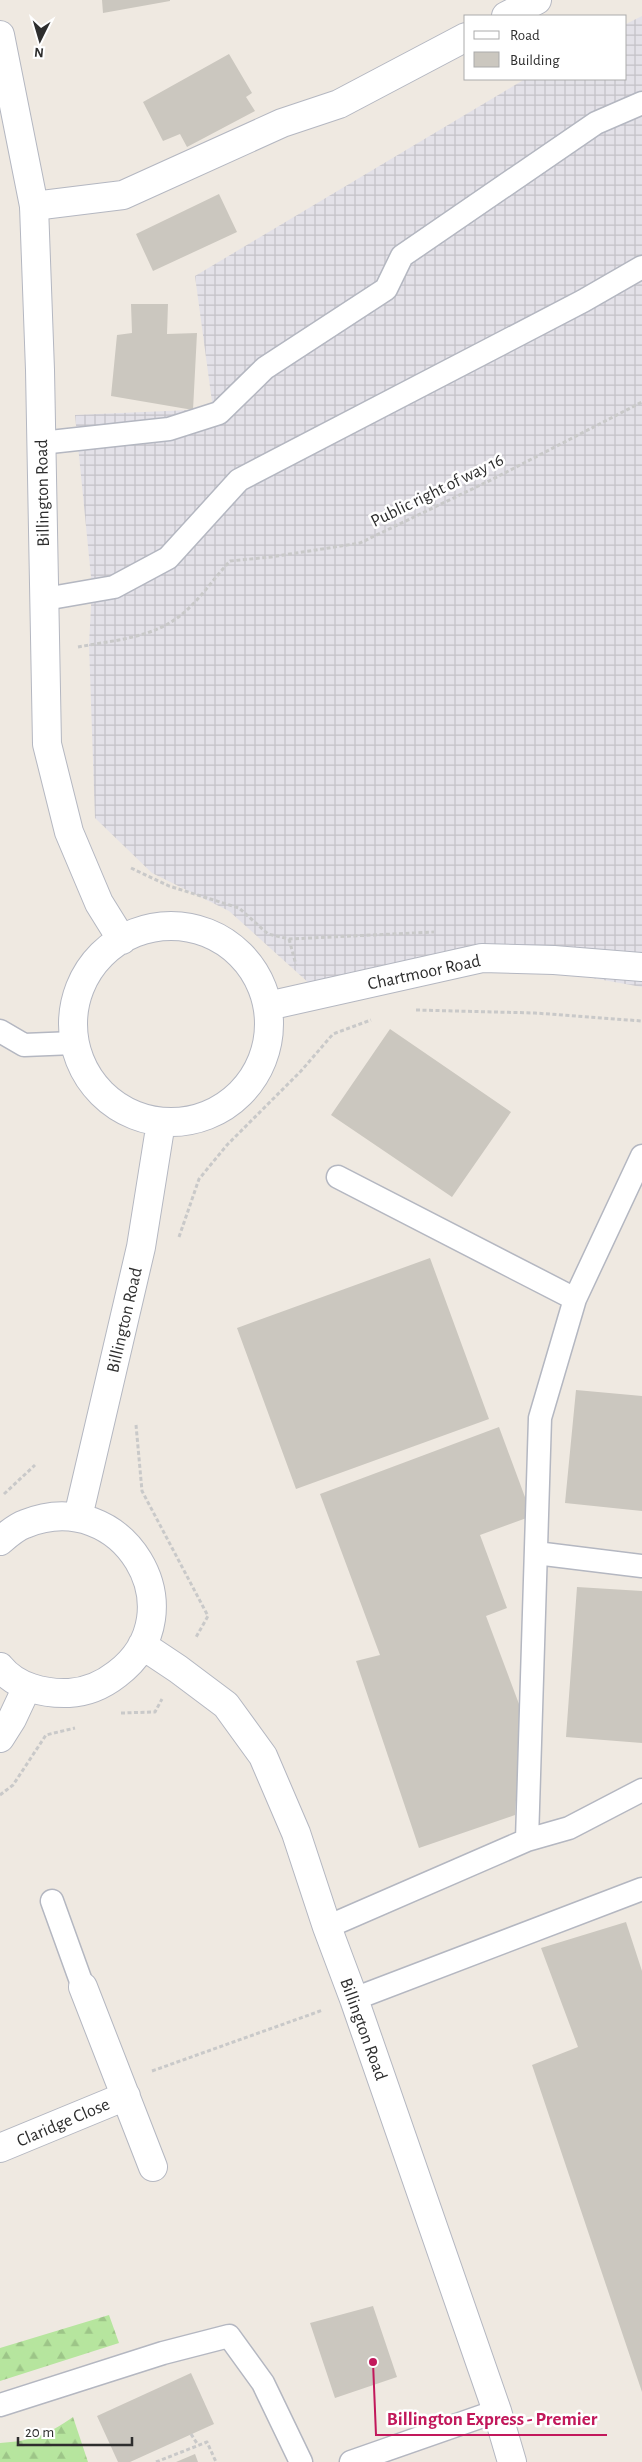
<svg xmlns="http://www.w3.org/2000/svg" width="642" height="2462" font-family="'Alegreya Sans',sans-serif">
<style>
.industrial{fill:url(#industrial-grid)}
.forest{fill:url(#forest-firs)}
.building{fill:#cbc7bf}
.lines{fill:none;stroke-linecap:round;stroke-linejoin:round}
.lane-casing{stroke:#b4b7c1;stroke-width:25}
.street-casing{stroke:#b4b7c1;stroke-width:30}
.secondary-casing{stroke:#b4b7c1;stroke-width:30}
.path{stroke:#c9c9c9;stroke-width:3;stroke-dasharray:4 2.5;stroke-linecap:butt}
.lane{stroke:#fff;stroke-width:22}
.street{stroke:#fff;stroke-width:28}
.secondary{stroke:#fff;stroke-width:28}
.labels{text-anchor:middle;stroke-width:5;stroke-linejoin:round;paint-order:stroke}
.street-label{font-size:18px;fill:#2e2e2e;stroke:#fff}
.leader{fill:none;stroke:#c2185b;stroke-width:2}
.callout-dot{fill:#c2185b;stroke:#fff;stroke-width:2}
.callout-label{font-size:19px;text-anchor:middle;font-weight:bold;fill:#c2185b;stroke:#fff;stroke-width:5;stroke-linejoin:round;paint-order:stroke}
</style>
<defs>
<pattern id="industrial-grid" width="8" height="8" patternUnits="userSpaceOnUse" patternTransform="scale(1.25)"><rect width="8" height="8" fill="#e3e1e8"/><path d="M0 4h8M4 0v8" fill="none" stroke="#c3c1c7"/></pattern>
<pattern id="forest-firs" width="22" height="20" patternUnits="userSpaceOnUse" patternTransform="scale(1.25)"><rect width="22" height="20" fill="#b6e59e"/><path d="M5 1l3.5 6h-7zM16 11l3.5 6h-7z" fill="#9dc588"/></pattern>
</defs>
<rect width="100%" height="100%" fill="#efe9e1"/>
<!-- industrial -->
<path class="industrial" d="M642 16V987L482 958 311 985 229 911 152 873 95 818 89 645 92 587 75 415 213 409 195 276 525 79H626V24Z"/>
<!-- forest -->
<path class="forest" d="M109 2315 119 2343 0 2381V2348Z
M73 2417 88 2462H0V2443C31 2441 47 2435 73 2417Z"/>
<!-- building -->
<path class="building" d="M102 0H170V1L103 13Z
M229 54 252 93 246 97 255 111 187 147 180 134 163 141 143 102Z
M219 194 237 232 153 271 136 234Z
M131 304H168L167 334 197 333 193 410 111 396 117 335 132 333Z
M390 1029 511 1112 452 1197 331 1115Z
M430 1258 489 1419 296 1489 237 1328Z
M576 1390 642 1396V1511L565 1503Z
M499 1427 532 1516 480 1535 507 1608 486 1616 522 1712 515 1815 419 1848 356 1661 380 1655 320 1494Z
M577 1587 642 1591V1743L566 1737Z
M626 1922 642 1971V2392L532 2065 578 2047 541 1948Z
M373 2306 397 2377 335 2398 310 2323Z
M191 2373 214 2424 130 2462H118L97 2416Z
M195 2454 198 2462H176Z"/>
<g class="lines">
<defs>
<path id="lane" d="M41 443 169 429 219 413 265 368 386 289 402 256 596 123 642 103
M45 599 114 587 168 558 239 480 583 301 642 267
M0 1031 24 1045 74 1043
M338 1177 575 1299
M536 1553 642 1566
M527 1840 569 1828 642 1790
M52 1901 83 1987
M327 1927 527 1840 540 1418 575 1299 642 1156
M354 1999 642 1889
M0 2405 163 2353 229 2336 263 2383 301 2462
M351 2462 497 2411"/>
<path id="street" d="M506 16 537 0
M34 206 123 195 282 123 339 104 466 37
M0 1738 12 1719 27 1687
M83 1987 153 2167
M0 2148 126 2096"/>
<path id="secondary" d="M0 35 34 206 40 370 47 744 69 832 99 903 122 940
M73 1024a98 98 0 1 1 196 0a98 98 0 1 1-196 0Z
M268 1006 482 958 554 960 642 967
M78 1517 141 1247 161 1122
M0 1541C7 1535 16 1527 25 1524 123 1484 199 1612 117 1674 103 1685 87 1692 69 1693 44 1694 16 1687 0 1667
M142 1645 178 1669 226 1705 263 1756 296 1833 327 1927 354 1999 497 2411 512 2462"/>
</defs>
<!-- lane casing -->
<use href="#lane" class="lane-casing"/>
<!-- street casing -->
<use href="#street" class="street-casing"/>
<!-- secondary casing -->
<use href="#secondary" class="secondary-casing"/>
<!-- path -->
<path class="path" d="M78 647C110 641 150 638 177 618 197 604 213 579 230 561L271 557 360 543 493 479 642 402
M131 868 169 886 239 908 268 934 289 939 434 932
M289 939 296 965
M416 1010 535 1013 642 1021
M179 1237 199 1179 227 1145 301 1071 333 1034 371 1020
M136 1425 142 1491 208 1616 195 1639
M4 1494 35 1465
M121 1713 155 1712 162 1699
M0 1795 13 1785 46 1735 75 1728
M152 2071 323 2010
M191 2434 198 2445
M156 2462 207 2442 216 2462"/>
<!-- lane -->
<use href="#lane" class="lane"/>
<!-- street -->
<use href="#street" class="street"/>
<!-- secondary -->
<use href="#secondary" class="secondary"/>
</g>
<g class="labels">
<!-- street labels -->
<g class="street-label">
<text transform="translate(437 490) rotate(-26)" y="6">Public right of way 16</text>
<text transform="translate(42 493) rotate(-91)" y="6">Billington Road</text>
<text transform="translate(424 972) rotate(-12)" y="6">Chartmoor Road</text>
<text transform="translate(124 1320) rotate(-77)" y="6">Billington Road</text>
<text transform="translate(364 2029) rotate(70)" y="6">Billington Road</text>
<text transform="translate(63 2122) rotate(-23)" y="6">Claridge Close</text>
</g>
</g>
<!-- callouts -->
<path class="leader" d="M373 2362L376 2435H607"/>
<circle class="callout-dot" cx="373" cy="2362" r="5"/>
<g class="callout-label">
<text x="492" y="2425">Billington Express - Premier</text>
</g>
<!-- legend -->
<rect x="464" y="15" width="162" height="65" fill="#ffffff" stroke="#ababab"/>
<rect x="474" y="31" width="25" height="8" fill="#ffffff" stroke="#ababab"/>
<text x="510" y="40" font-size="15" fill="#2e2e2e">Road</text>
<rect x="474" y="52" width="25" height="15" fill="#cbc7bf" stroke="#ababab"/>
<text x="510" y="65" font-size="15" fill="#2e2e2e">Building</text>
<!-- north arrow -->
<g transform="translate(40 40) rotate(185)" stroke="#ffffff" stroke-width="4" paint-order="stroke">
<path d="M0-4L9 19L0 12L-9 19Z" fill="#2e2e2e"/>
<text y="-8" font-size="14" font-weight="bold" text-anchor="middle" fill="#2e2e2e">N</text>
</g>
<!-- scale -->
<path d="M18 2437v8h114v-8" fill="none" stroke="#2e2e2e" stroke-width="2.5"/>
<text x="25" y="2437" font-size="15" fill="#2e2e2e" stroke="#ffffff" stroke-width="4" paint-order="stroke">20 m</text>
</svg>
